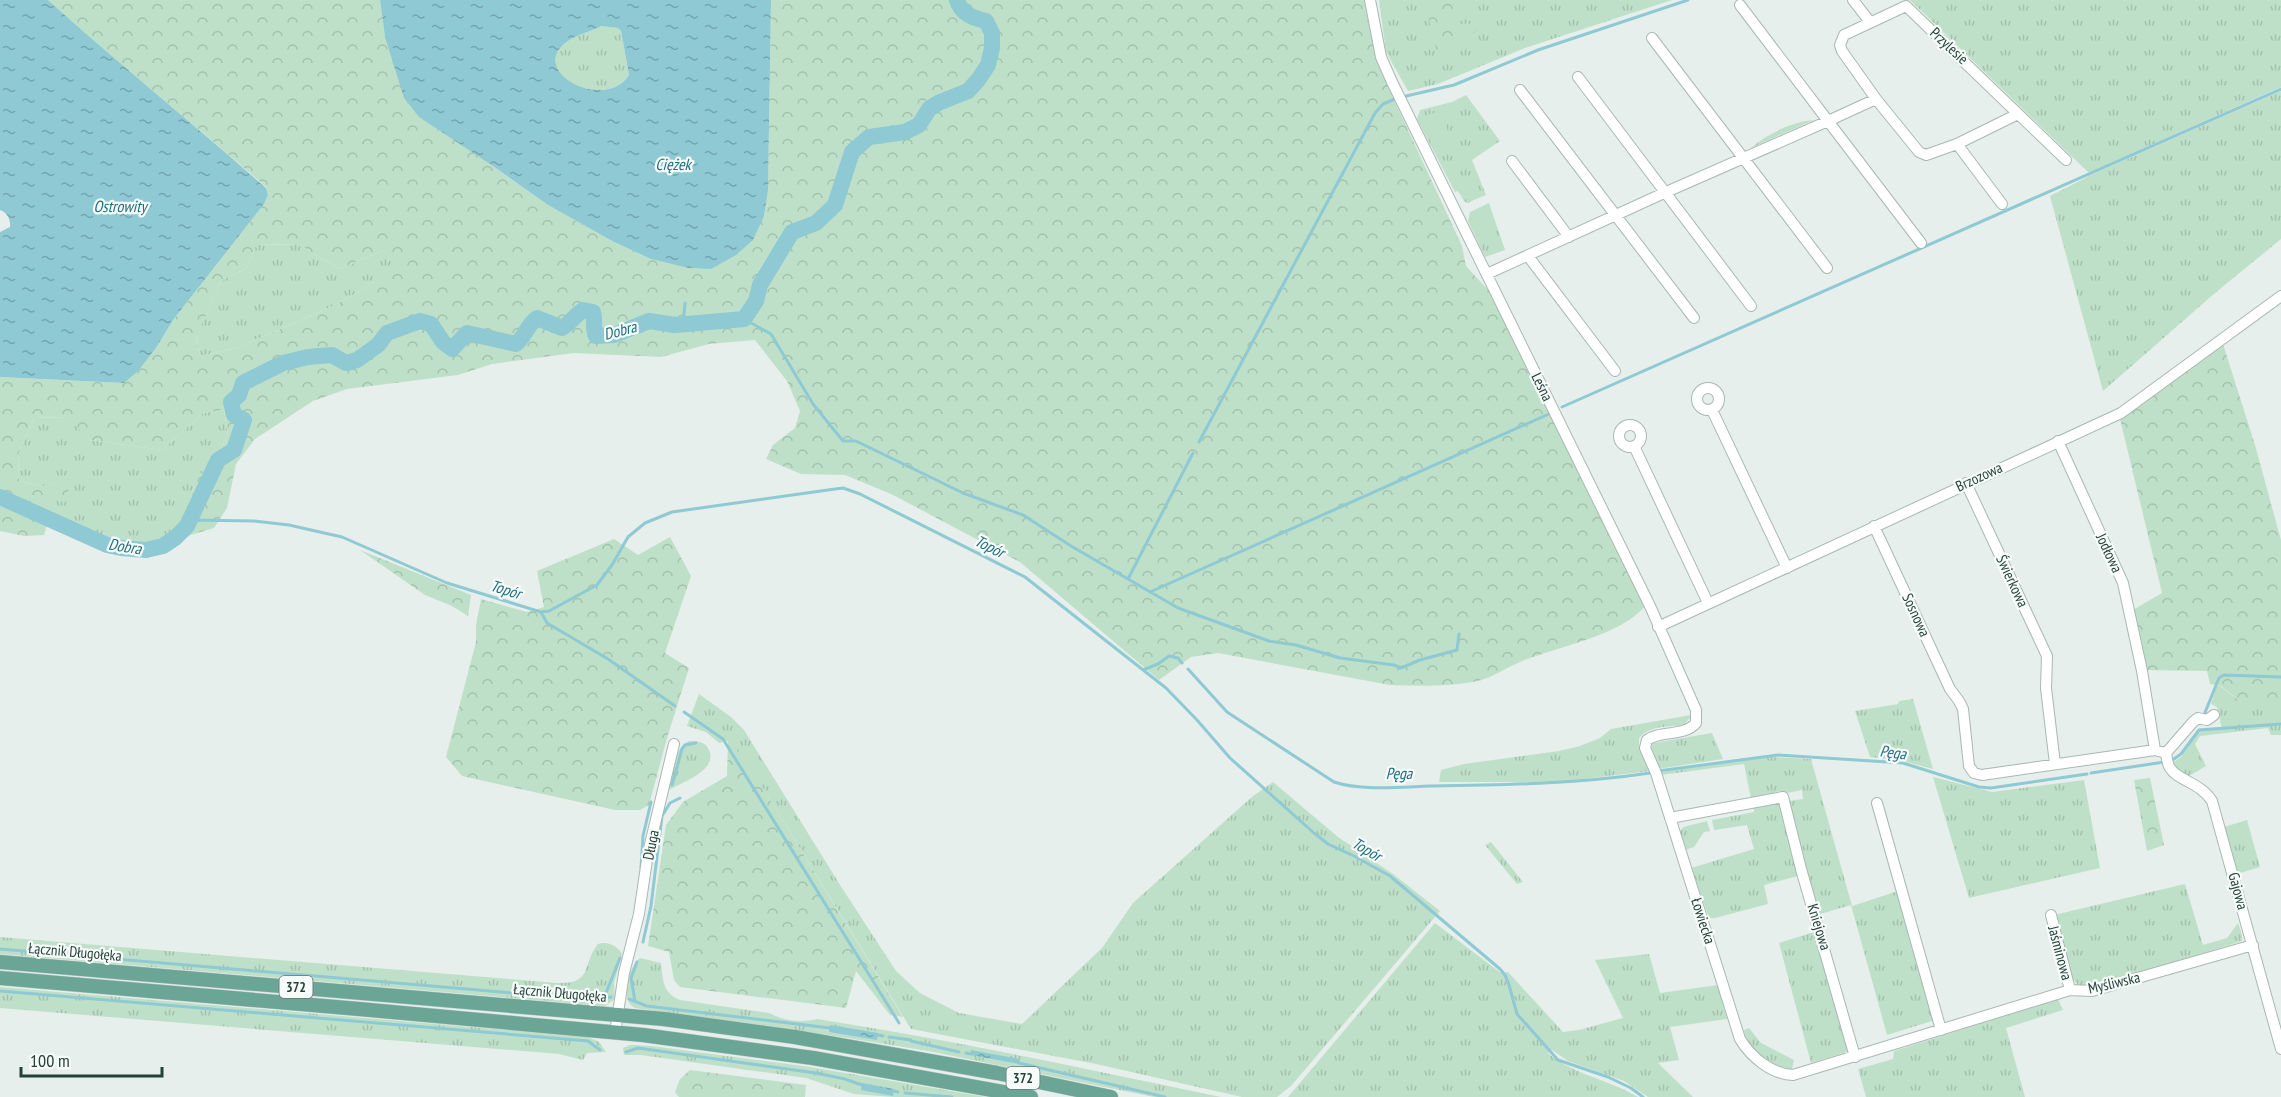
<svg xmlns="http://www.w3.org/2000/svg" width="2281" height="1097" font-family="'PT Sans Narrow',sans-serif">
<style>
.grass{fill:url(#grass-tufts)}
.forest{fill:url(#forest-crowns);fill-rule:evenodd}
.pitch{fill:#bfe0c8}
.water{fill:url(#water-ripples);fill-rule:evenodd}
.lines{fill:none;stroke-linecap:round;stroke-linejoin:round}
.stream{stroke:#8ec9d4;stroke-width:3}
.river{stroke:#8ec9d4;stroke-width:16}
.minor-casing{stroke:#a8b8b2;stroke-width:12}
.major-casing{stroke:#c2cac8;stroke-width:15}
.minor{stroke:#fff;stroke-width:10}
.major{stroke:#6aa596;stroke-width:14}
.labels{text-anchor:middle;stroke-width:4.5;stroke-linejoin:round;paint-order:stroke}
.shield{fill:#f7fbf9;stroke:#637a73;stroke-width:1.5}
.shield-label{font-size:14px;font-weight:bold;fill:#24423a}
.street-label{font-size:15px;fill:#24423a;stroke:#f7fbf9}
.water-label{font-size:16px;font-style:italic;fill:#1c6f80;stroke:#f7fbf9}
</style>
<defs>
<pattern id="grass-tufts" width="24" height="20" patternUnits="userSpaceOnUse" patternTransform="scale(1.5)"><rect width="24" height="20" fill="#bfe0c8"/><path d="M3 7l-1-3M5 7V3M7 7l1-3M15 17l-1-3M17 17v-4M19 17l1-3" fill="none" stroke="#a4c1ad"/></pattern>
<pattern id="forest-crowns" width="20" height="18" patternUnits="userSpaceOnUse" patternTransform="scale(1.5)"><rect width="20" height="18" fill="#bfe0c8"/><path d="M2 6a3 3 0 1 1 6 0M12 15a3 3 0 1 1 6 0" fill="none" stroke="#a4c1ad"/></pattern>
<pattern id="water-ripples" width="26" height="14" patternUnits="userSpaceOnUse" patternTransform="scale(1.5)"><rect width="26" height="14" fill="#8ec9d4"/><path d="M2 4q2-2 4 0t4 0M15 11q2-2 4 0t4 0" fill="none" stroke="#74a5ad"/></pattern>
</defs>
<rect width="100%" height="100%" fill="#e6efeb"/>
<!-- grass -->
<path class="grass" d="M1379 0H1672L1525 48 1438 84 1408 91 1386 52Z
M1910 0H2281V87L2089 173Z
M601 26 618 28 621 31 629 75C607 110 537 77 560 48 570 36 588 33 601 26Z
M2281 91V239L2215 293 2103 391 2050 196 2093 174Z
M1466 95 1500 141 1472 160 1486 195 1467 203 1464 201 1458 191 1455 192 1417 119 1420 110 1452 102Z
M1814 120 1751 148C1769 133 1791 122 1814 120Z
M1489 203 1505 250 1485 257 1468 221 1470 212Z
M298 244 340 269 382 251 400 261 364 289 329 308 237 348 200 356 196 336 222 280 247 268 256 245Z
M224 410 228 435 218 455 194 483 184 537C166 535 156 546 139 545 118 544 93 531 74 523 55 514 37 508 19 498L30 497 57 483 46 487 19 481 18 455 34 418 68 417 90 440 162 450 203 413Z
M2217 686H2220L2241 702H2281V735H2271L2268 728 2200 736 2195 744 2206 766 2189 776 2175 770 2172 763 2181 757 2199 731 2222 729 2217 707 2211 704Z
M699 694 731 717 744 730 842 888 896 971 920 993 959 1013 1022 1024 1102 948 1133 903 1253 796 1273 782 1338 837 1393 874 1440 911 1291 1086 1277 1097H1242L1096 1064 911 1029 766 793 728 741 719 743 706 732 687 726Z
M1913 699 1933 769 1898 760 1870 757 1855 711 1898 704 1899 701Z
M1691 715 1690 718 1682 726C1666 726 1650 726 1639 738V745L1650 771 1559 782H1439L1441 770 1464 764 1559 751 1580 746 1600 738 1611 729Z
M1712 733 1723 759 1658 769 1651 750 1653 743Z
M689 741C697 741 705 741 709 750 718 770 683 782 669 790 668 776 675 747 689 741Z
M1771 757 1811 759 1852 906 1898 891 1935 1020 1887 1035 1851 905 1820 914 1856 1049 1811 1063 1779 943 1814 932 1798 876 1764 885 1768 904 1715 918H1709L1691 868 1754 849 1747 825 1714 830 1712 820 1754 812V806L1803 799 1802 790 1787 793 1780 791 1751 799 1744 764 1661 775 1660 772Z
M1933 777 1992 792 2084 780 2100 868 1969 898Z
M2247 820 2260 867 2237 874 2224 827Z
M1707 821 1710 831 1704 832 1694 847 1685 850 1680 832 1683 827Z
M1491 842 1523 882 1517 884 1485 845Z
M2185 884 2203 945 2227 938 2238 923 2242 935V941L2100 985 2079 986 2071 977 2054 915Z
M1435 923 1501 973 1508 972 1563 1032 1579 1030 1623 1018 1595 960 1649 954 1660 993 1718 985 1727 1019 1670 1027 1679 1060 1658 1063 1693 1097H1648L1624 1081 1568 1061 1552 1050 1548 1053C1572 1074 1610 1080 1638 1097H1288Z
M0 937 557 983C594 984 581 965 598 944 607 941 618 946 622 954L614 983 615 999 605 1006 0 954Z
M640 958 661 963C663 979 662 993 680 1000L769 1013C784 1021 801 1023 817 1019 953 1040 1086 1069 1221 1097H1154L928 1051 848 1038 635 1008C619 1001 628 967 640 958Z
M0 987 588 1037 599 1042 606 1052 587 1053 583 1060 559 1054 0 1008Z
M2058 999 2063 1010 2006 1028 2025 1097H1866L1858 1069 1893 1059 1894 1051Z
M1749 1028 1761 1043 1794 1060 1792 1069C1774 1071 1744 1048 1744 1030Z
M630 1045 652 1046 810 1067 986 1097H894L854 1094 806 1078 641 1055H624L623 1048Z"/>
<!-- forest -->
<path class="forest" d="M48 0H380L385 37 493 166 548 205 614 242 651 259 698 269 764 216 768 191 771 0H1364L1373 45 1382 74 1462 246 1466 266 1489 291 1645 606C1621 636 1555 647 1520 662 1505 668 1494 677 1478 681 1449 687 1419 686 1390 685L1218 653 1191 657 1159 680 1020 562 891 494 845 475 801 474 766 459 773 445 795 428 800 411 787 381 755 340 709 344 661 357 574 353 492 364 458 375 347 389 313 401 255 439 236 464 227 508 214 528 184 537 194 483 218 455 228 435 224 410 203 413 162 450 90 440 67 417 34 418 18 455 19 481 46 487 57 483 69 487 66 502 19 498 17 510 47 525 44 535 24 536 0 531V377L124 383 156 348 173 320 264 204 268 195 266 187C194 124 119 64 48 0ZM298 244 340 269 382 251 399 261 364 289 329 308 237 348 200 356 196 337 222 280 247 268 256 245Z
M1424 0H1462L1456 2 1449 16 1455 24 1488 23 1438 57Z
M2223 344 2255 445 2281 540V702H2241L2221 686 2210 684 2207 671 2146 670 2133 610 2162 593 2120 419Z
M670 537 691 576 665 653 689 668 667 738 649 805 640 810H615L462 776 446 757 476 642V625L481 599 527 612 544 607 537 571 614 539 638 555Z
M360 550 471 595 468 616 452 606 425 595Z
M728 741 736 746 766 793 903 1017 890 1015 856 971 846 1008 680 987 674 980 669 952 648 946 666 825 683 802 727 776Z
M2150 778 2164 845 2147 851 2134 780Z
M690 1070 806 1085 805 1097H679L675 1092 680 1079Z"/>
<!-- pitch -->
<path class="pitch" d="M1443 111 1451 145 1433 149 1426 115Z
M1486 210 1496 232 1482 238 1472 216Z"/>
<!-- water -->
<path class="water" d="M0 0H48C119 64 194 124 266 188L268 195 264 204 173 320 156 348 138 371 124 383 0 377V232L10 227C11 220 7 212 0 210Z
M380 0H771L768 191 764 216 753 240 736 255 711 269 689 268 651 259 614 242 548 205 493 166 419 117 404 98 385 37ZM601 26 618 28 621 31 629 75C607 110 537 77 560 48 570 36 588 33 601 26Z
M830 1025 878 1033 877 1040 829 1032Z
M971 1050 1020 1059 1019 1064 970 1055Z
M862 1083 894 1089 893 1096 861 1090Z"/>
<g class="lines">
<!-- stream -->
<path class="stream" d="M1406 96 1454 85 1538 50 1688 0
M744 319 771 334 813 404 843 441H856L963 493 1023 515 1071 546 1178 608 1269 641 1296 645 1340 658 1394 665 1401 668 1420 660 1457 650 1459 634
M683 324 685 303
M1562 407 2281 89
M1199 442 1375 113 1383 104 1395 99
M190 520 254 521 289 525 342 537 447 583 541 612 549 611 597 585 612 565 628 537 645 523 672 512 835 489 843 488 860 494 1025 577 1166 688 1197 720 1230 758 1314 833 1328 844 1356 857 1390 876 1500 969 1505 975 1509 985 1517 1014 1558 1060 1608 1077 1631 1088 1643 1097
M1128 579 1193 453
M1150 592 1551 413
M541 612 547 623 608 659 675 706
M1188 669 1227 712 1334 782C1361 791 1401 787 1430 786 1504 785 1576 784 1650 773
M1143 670 1158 664 1169 656 1178 658 1182 663
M684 712 723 739 899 1023
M2204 715 2219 678 2224 675 2281 677
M1658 771 1778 755 1903 763 1979 787 1991 788 2087 774
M2091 773 2171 761 2181 754 2199 730 2281 724
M672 785 682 749 685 745 696 743
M641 868 643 836 651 802
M643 942 651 906 662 816 670 803 680 798
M0 949 593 1000 611 997
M0 991 588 1041 600 1050
M604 998 620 958
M629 999 647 1006 830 1028
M635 1001 631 978 637 962
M878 1035 883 1036
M889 1037 911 1040
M911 1041 959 1052
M626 1052 638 1048 816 1073 845 1079 862 1085
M966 1053 971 1054
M1019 1063 1165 1097
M894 1091 898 1092
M905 1093 952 1097"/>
<!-- river -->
<path class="river" d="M0 497 107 545 121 548 146 550 163 546 175 538 187 526 218 460 234 450 244 420 234 415 231 402 239 395 243 383 283 363 308 357 332 355 346 363 357 360 378 345 387 333 420 321 431 324 443 342 452 349 467 333 516 344C525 337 527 325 537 318L562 328C572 322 574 316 583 310L593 312C596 321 592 328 596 336L614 335 649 321 675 325 744 319 756 301 760 285 792 232 816 223 835 205 852 152 869 137 905 132 919 125 929 109 938 103 968 91 978 80 988 65 992 48V33L986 21C973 18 961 14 957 0"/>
<defs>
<path id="minor" d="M1370 0 1381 57 1392 82 1650 606 1696 710V723C1684 737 1661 730 1647 740L1645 748 1656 773 1740 1039C1751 1057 1771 1074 1793 1075L2070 990 2092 991 2253 945
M1853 0 1870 22
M1652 38 1827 268
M1578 77 1751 306
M1520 90 1694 318
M1876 99 1919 152 1926 155 1957 144 2018 114
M1957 144 2002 204
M1512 161 1569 237
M1921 243 1828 121 1876 99 1842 51 1840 45 1844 35 1906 6 2066 160
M1528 256 1615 371
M1487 274 1664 193 1828 121 1740 5
M1697 399a11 11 0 1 1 22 0a11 11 0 1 1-22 0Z
M1712 410 1787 568
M1619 436a11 11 0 1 1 22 0a11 11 0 1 1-22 0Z
M2058 441 2123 583 2142 671 2155 750
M1634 446 1708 603
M1966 483 2047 656 2046 688 2055 764
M1874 526 1950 689 1959 701 1963 709 1969 766 1974 773 1982 775 2155 750 2166 753
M1658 627 2121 413 2281 296
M2214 715 2207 720 2198 718 2193 722 2166 753C2167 758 2167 764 2170 768 2177 780 2201 783 2212 801L2281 1049
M1877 803 1941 1030
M1670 818 1783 797 1801 869 1855 1057
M2051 915 2070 990
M615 1033 624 973 639 914 648 853 674 744"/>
<path id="major" d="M0 962 664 1019 795 1037 997 1073 1111 1097
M0 978 359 1009 643 1035 813 1058 1031 1097"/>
</defs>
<!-- minor casing -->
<use href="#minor" class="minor-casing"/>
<!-- major casing -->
<use href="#major" class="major-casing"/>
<!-- minor -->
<use href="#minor" class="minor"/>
<!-- major -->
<use href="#major" class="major"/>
</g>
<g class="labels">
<!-- shield labels -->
<g class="shield">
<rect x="279.5" y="976" width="33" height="22" rx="4.5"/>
<rect x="1006.5" y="1067" width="33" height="22" rx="4.5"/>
</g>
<g class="shield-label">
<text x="296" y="992">372</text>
<text x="1023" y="1083">372</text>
</g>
<!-- street labels -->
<g class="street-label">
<text transform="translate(1949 46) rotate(43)" y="5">Przylesie</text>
<text transform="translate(1542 387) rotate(64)" y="5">Leśna</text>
<text transform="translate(1979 477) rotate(-25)" y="5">Brzozowa</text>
<text transform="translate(2109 553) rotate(65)" y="5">Jodłowa</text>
<text transform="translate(2012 581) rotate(65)" y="5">Świerkowa</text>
<text transform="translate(1916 615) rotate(65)" y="5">Sosnowa</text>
<text transform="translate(651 845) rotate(-79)" y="5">Długa</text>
<text transform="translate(2238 891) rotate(75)" y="5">Gajowa</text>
<text transform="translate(1703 921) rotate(72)" y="5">Łowiecka</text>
<text transform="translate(1819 927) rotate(73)" y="5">Kniejowa</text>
<text transform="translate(75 952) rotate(5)" y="5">Łącznik Długołęka</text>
<text transform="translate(2060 953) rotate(75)" y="5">Jaśminowa</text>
<text transform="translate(2114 983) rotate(-13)" y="5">Myśliwska</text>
<text transform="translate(560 993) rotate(5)" y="5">Łącznik Długołęka</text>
</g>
<!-- water labels -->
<g class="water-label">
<text x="673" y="170">Ciężek</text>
<text x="120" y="212">Ostrowity</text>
<text transform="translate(620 330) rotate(-15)" y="6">Dobra</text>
<text transform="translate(125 546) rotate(9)" y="6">Dobra</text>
<text transform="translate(990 546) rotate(27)" y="6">Topór</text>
<text transform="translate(506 589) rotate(17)" y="6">Topór</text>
<text transform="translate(1893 752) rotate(7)" y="6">Pęga</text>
<text x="1399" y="779">Pęga</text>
<text transform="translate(1367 849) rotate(30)" y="6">Topór</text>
</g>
</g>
<!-- scale -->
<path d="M21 1067v9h141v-9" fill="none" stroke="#24423a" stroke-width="3"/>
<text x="30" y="1067" font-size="18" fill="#24423a" stroke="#f7fbf9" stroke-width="4.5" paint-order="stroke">100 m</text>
</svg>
